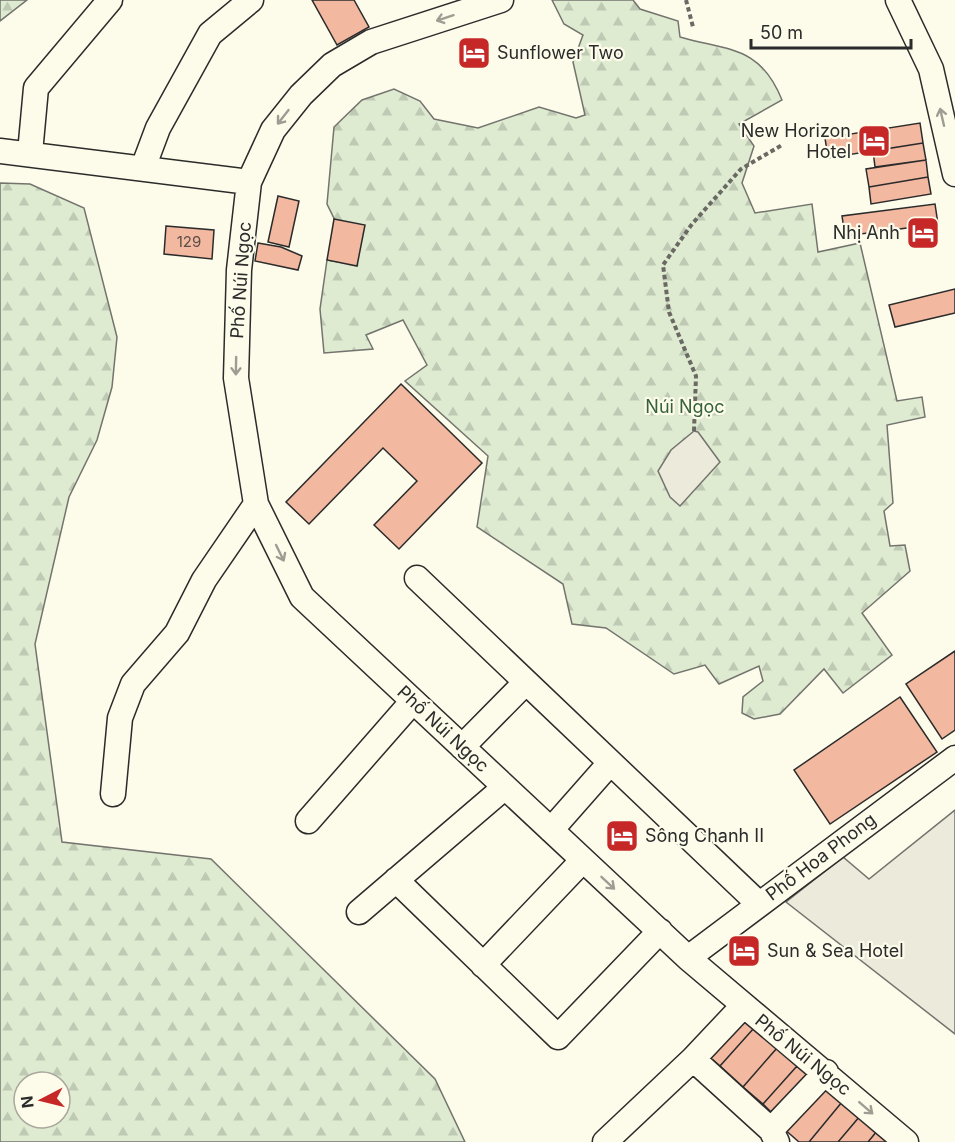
<svg xmlns="http://www.w3.org/2000/svg" width="955" height="1142" font-family="Inter,sans-serif">
<style>
.forest{fill:url(#forest-firs);stroke:#74746e;stroke-width:1.5;fill-rule:evenodd}
.parking{fill:#eceadb;stroke:#74746e;stroke-width:1.5}
.building{fill:#f2b8a0;stroke:#2b2b2b;stroke-width:1.5}
.lines{fill:none;stroke-linecap:round;stroke-linejoin:round}
.minor-casing{stroke:#2b2b2b;stroke-width:27}
.path{stroke:#6a6964;stroke-width:4;stroke-dasharray:4.5 3;stroke-linecap:butt}
.minor{stroke:#fdfbea;stroke-width:24}
.oneway{stroke:#9e9d94}
.labels{text-anchor:middle;stroke-width:4.5;stroke-linejoin:round;paint-order:stroke}
.number-label{font-size:15px;fill:#5d4e48}
.poi-label{font-size:18px;fill:#2b2b2b;stroke:#fdfbea;text-anchor:start}
.street-label{font-size:18px;fill:#2b2b2b;stroke:#fdfbea}
.park-label{font-size:18px;fill:#34623c;stroke:#fdfbea}
</style>
<defs>
<pattern id="forest-firs" width="22" height="20" patternUnits="userSpaceOnUse" patternTransform="scale(1.5)"><rect width="22" height="20" fill="#deebd1"/><path d="M5 1l3.5 6h-7zM16 11l3.5 6h-7z" fill="#bfcab4"/></pattern>
</defs>
<rect width="100%" height="100%" fill="#fdfbea"/>
<!-- forest -->
<path class="forest" d="M0 0H27L0 21Z
M552 0H633L640 9 678 21 680 37C728 51 760 45 782 100L739 124 754 146 742 183 755 213 812 204 818 252 860 243 897 401 922 397 925 417 887 425 893 503 884 511 890 546 905 545 910 571 862 613 892 655 843 693 824 669 780 714 754 719 742 713 743 697 763 681 759 666 719 684 705 665 674 674 606 628 572 624 563 584 477 527 488 456 405 381 427 365 403 320 366 335 373 349 324 353 320 309 327 260 357 265 327 204 334 127 362 100 394 89 420 101 434 119 478 128 539 107 576 118 585 115 573 62 583 35 564 24Z
M0 183 30 184 84 208 117 337 112 387 97 440 69 497 35 644 62 842 211 859 435 1079 465 1142H0ZM24 1082H60V1118H24Z"/>
<!-- parking -->
<path class="parking" d="M694 431 698 432 720 462 680 506 670 497 658 471 671 450Z
M955 810V1034L786 902 843 857 869 879Z"/>
<!-- building -->
<path class="building" d="M312 0H354L369 27 337 45Z
M920 123 923 143 828 158 825 138Z
M923 143 926 160 875 167 873 151Z
M926 160 928 177 869 187 866 169Z
M928 177 931 194 871 204 869 187Z
M278 196 299 201 289 247 268 242Z
M935 204 938 224 845 236 842 216Z
M334 219 365 225 357 266 327 260Z
M166 226 214 230 212 259 164 254Z
M258 243 281 247 302 256 298 270 255 261Z
M955 289V313L895 327 889 305Z
M401 384 482 463 399 549 374 525 417 481 383 448 309 524 286 502Z
M955 651V730L942 739 906 684Z
M900 697 937 752 830 824 794 770Z
M742 1016 754 1028 720 1066 707 1055Z
M754 1028 777 1048 743 1087 720 1066Z
M777 1048 797 1066 763 1104 743 1087Z
M797 1066 810 1078 776 1117 763 1104Z
M821 1083 842 1102 809 1142H799L783 1128Z
M842 1102 860 1116 838 1142H809Z
M860 1116 877 1131 868 1142H838Z
M877 1131 890 1142H868Z"/>
<g class="lines">
<defs>
<path id="minor" d="M501 0 371 42 332 65 301 95 273 130 249 182 239 270 236 378 256 504 302 597 688 958 906 1142
M898 0 931 69 955 174
M0 151 249 182
M30 153 36 88 110 0
M143 168 158 128 210 34 251 0
M417 578 759 904
M462 747 526 682
M113 794 120 718 133 684 177 633 204 580 256 504
M308 821 413 701
M551 830 610 763
M396 880 558 1037 660 931
M359 912 505 787
M688 958 955 758
M483 965 583 860
M693 1059 771 1130
M605 1142 693 1059 743 1006
M777 1142 771 1130 826 1072"/>
</defs>
<!-- minor casing -->
<use href="#minor" class="minor-casing"/>
<!-- path -->
<path class="path" d="M686 0 693 27
M694 431 696 376 669 312 663 265 692 224 741 169 782 145"/>
<!-- minor -->
<use href="#minor" class="minor"/>
</g>
<!-- one-way arrows -->
<defs><path id="oneway-shaft" d="M-6 0H5M1.5-3L5.5 0L1.5 3" fill="none" stroke-width="1.6" stroke-linecap="round" stroke-linejoin="round" transform="scale(1.5)"/></defs>
<g class="oneway">
<use href="#oneway-shaft" transform="translate(445 18) rotate(162)"/>
<use href="#oneway-shaft" transform="translate(283 117) rotate(128)"/>
<use href="#oneway-shaft" transform="translate(942 117) rotate(-103)"/>
<use href="#oneway-shaft" transform="translate(236 366) rotate(91)"/>
<use href="#oneway-shaft" transform="translate(280 553) rotate(64)"/>
<use href="#oneway-shaft" transform="translate(608 883) rotate(43)"/>
<use href="#oneway-shaft" transform="translate(866 1108) rotate(41)"/>
</g>
<!-- icons -->
<defs>
<symbol id="hotel-square" viewBox="-11 -11 22 22"><rect x="-9" y="-9" width="18" height="18" rx="4" fill="#c62828" stroke="#fdfbea"/><path d="M-6-4.5h1.5V1H6V5H4.5V3h-9V5H-6ZM-4 0a1.8 1.8 0 1 1 3.6 0ZM.5 0V-2.5h3Q6-2.5 6 0Z" fill="#fff"/></symbol>
</defs>
<g fill-rule="evenodd">
<use href="#hotel-square" x="455" y="34" width="38" height="38"/>
<use href="#hotel-square" x="855" y="122" width="38" height="38"/>
<use href="#hotel-square" x="904" y="214" width="38" height="38"/>
<use href="#hotel-square" x="603" y="817" width="38" height="38"/>
<use href="#hotel-square" x="725" y="932" width="38" height="38"/>
</g>
<g class="labels">
<!-- number labels -->
<g class="number-label">
<text x="189" y="247">129</text>
</g>
<!-- poi labels -->
<g class="poi-label">
<text x="497" y="59">Sunflower Two</text>
<text x="851" y="137" text-anchor="end">New Horizon<tspan x="851" dy="21">Hotel</tspan></text>
<text x="900" y="239" text-anchor="end">Nhị Anh</text>
<text x="645" y="842">Sông Chanh II</text>
<text x="767" y="957">Sun &amp; Sea Hotel</text>
</g>
<!-- street labels -->
<g class="street-label">
<text transform="translate(241 280) rotate(-86)" y="6">Phố Núi Ngọc</text>
<text transform="translate(443 729) rotate(43)" y="6">Phố Núi Ngọc</text>
<text transform="translate(821 857) rotate(-37)" y="6">Phố Hoa Phong</text>
<text transform="translate(803 1055) rotate(39)" y="6">Phố Núi Ngọc</text>
</g>
<!-- park labels -->
<g class="park-label">
<text x="685" y="413">Núi Ngọc</text>
</g>
</g>
<!-- north arrow -->
<g transform="translate(42 1100) rotate(263)"><circle r="28" fill="#fdfbea" stroke="#a9a89e" stroke-width="1.5"/>
<path d="M0-4.5L10 22L0 15L-10 22Z" fill="#c62828"/>
<text y="-9" font-size="16" font-weight="bold" text-anchor="middle" fill="#2b2b2b">N</text>
</g>
<!-- scale -->
<path d="M751 39v9h160v-9" fill="none" stroke="#2b2b2b" stroke-width="3"/>
<text x="760" y="39" font-size="18" fill="#2b2b2b" stroke="#fdfbea" stroke-width="4.5" paint-order="stroke">50 m</text>
</svg>
